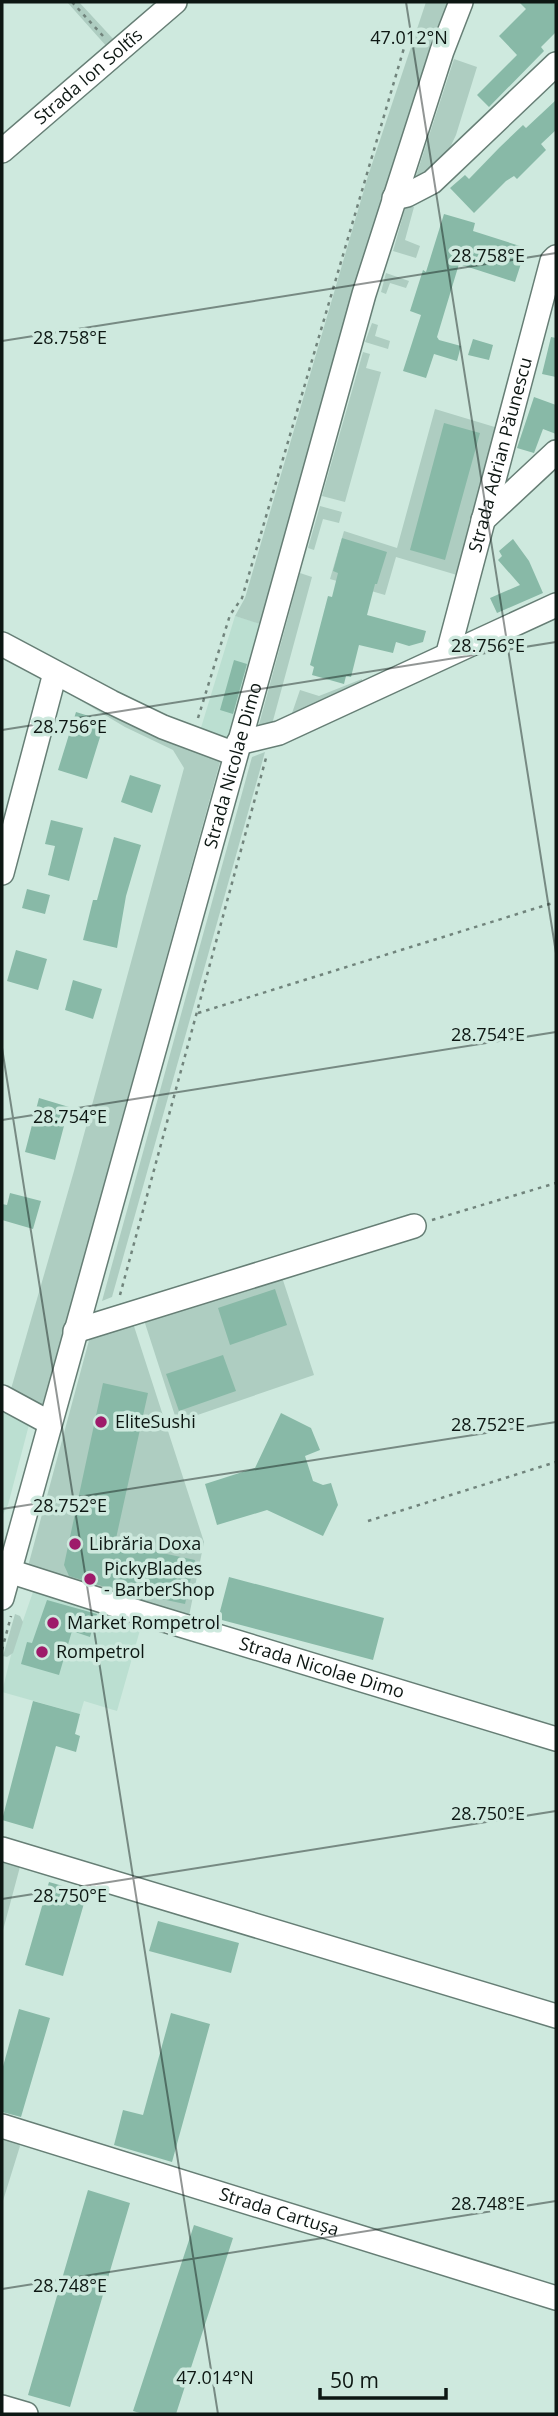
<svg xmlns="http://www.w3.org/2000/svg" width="558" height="2416" font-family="'Open Sans',sans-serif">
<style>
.built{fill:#bbdfd1}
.green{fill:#aecdc1}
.building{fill:#88b9a7}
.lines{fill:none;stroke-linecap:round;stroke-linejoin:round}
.minor-casing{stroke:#667e75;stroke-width:26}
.path{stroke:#71847c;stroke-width:2.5;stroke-dasharray:3.5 5;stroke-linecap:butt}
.minor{stroke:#fff;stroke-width:23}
.ticks{fill:none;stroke:#0d1713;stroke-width:2;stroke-opacity:0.45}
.poi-dot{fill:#9e1a6a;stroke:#cee9de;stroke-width:2.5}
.labels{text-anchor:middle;stroke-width:7;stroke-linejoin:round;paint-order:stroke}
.street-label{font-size:18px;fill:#0d1713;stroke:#cee9de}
.poi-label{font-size:18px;fill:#0d1713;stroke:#cee9de;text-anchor:start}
.ticks-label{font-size:18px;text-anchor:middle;fill:#0d1713;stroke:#cee9de;stroke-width:7;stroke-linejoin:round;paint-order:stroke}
</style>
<rect width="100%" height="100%" fill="#cee9de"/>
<!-- built -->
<path class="built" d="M235 616 265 625 230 740 200 731Z
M2 1403 31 1417 8 1505 2 1516Z
M33 1592 142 1623 117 1711 84 1701 80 1714 2 1692 11 1655Z"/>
<!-- green -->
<path class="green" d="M67 2H79L116 42 108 48Z
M426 2H448L397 152 353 295 260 624 235 616 245 598 368 176Z
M454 59 477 67 456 135 445 158 414 182Z
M406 205 414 207 405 240 420 246 416 258 393 251Z
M386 273 409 281 406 288 390 283 386 294 381 292Z
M372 323 378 325 375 336 390 341 388 349 365 342Z
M363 352 370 354 366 368 381 372 345 502 322 496Z
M435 409 498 428 457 575 396 557 385 595 330 579 344 531 397 548Z
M320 506 342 512 339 523 323 519 314 550 308 548Z
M300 573 312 577 271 728 257 732Z
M362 679 361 689 290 719 300 690 319 696Z
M68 685 130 719 220 762 43 1406 11 1389 74 1171 184 768 173 750 125 727 66 692Z
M265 752 112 1297 102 1301 252 757Z
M280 1271 314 1375 177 1422 143 1317Z
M132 1320 204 1542 188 1621 27 1570 91 1333Z
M15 1614 20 1616 23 1622 13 1653 7 1657 3 1656Z
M2 1857 21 1863 2 1934Z
M2 2135 18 2142 20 2146 2 2204Z"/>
<!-- building -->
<path class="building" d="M519 2H556V32L541 47 544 51 489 107 477 95 517 55 499 36 526 9Z
M556 100V130L541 144 546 150 517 179 514 176 506 181 474 213 450 188 465 175 469 179 500 147 523 125 526 128Z
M444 214 475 223 473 231 526 248 515 282 459 264 437 337 439 340 461 346 457 361 434 354 426 378 403 371 421 315 410 311 423 270 426 272Z
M551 337 556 338V377L542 374Z
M473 339 493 345 489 360 468 355Z
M534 397 556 405V434L543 429 534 453 517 448Z
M444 423 480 433 445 560 410 550Z
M342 538 387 552 377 584H375L367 615 426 631 423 642 409 646 396 642 393 653 359 645 351 677 346 676 344 684 312 675 314 667 310 665 328 596 332 597 338 573 333 571Z
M513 539 529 561 543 593 497 613 490 598 520 585 498 560 502 556 499 551Z
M234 660 247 664 233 714 220 710Z
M76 712 105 721 87 779 58 770Z
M130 775 161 785 152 813 121 802Z
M51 820 83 828 69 881 48 875 55 846 45 844Z
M114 837 141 845 126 896 117 948 83 940 93 900H97Z
M27 889 50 895 45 914 22 908Z
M16 950 47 959 38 990 7 981Z
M73 980 102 989 93 1019 65 1010Z
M39 1098 69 1107 55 1160 25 1152Z
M10 1193 41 1201 33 1229 2 1220V1204L7 1205Z
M275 1289 287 1325 230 1345 218 1308Z
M223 1355 236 1391 179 1411 166 1374Z
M103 1383 148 1393 115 1543 195 1560 185 1604 105 1587 69 1576 64 1565Z
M281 1413 311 1428 320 1450 305 1456 313 1481 323 1485 331 1483 338 1505 323 1536 267 1510 217 1525 205 1484 255 1468Z
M229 1577 384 1618 373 1660 218 1619Z
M47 1600 97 1614 90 1637 72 1631 59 1675 21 1664 27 1642 32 1643Z
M33 1701 80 1714 75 1734 80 1736 76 1752 56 1746 33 1829 2 1820Z
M49 1882 87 1893 63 1976 25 1965Z
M158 1921 239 1943 231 1973 149 1951Z
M19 2009 50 2018 21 2117 2 2112V2070Z
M171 2013 210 2024 172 2162 114 2145 123 2110 143 2115Z
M88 2190 130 2203 70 2407 28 2395Z
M194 2225 233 2238 176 2414H143L133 2411Z"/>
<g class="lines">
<defs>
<g id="minor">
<path id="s1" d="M2 151 175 2"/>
<path d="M394 198 407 195 432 182 556 64"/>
<path d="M483 520 556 452"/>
<path d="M2 644 111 702 163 727 235 754"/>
<path id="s2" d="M448 653 552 261 556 257"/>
<path d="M238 743 279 733 556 605"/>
<path d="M2 873 55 673"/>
<path d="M75 1331 414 1226"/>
<path d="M2 1397 50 1423"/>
<path id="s3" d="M2 1566 9 1571 128 1609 556 1739"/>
<path id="s4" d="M2 1598 364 294 442 51 461 2"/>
<path d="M2 1849 556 2016"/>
<path id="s5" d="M2 2126 556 2298"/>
<path d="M2 2407 26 2414"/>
</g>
</defs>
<!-- minor casing -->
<use href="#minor" class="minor-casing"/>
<!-- path -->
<path class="path" d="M72 2 103 36
M198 718 230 615 242 598 404 48
M198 1013 556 902
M432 1220 556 1183
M120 1295 266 758
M368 1521 556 1462
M2 1650 11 1616"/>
<!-- minor -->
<use href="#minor" class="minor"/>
</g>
<!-- ticks -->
<path class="ticks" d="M406 2 556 953M2 341 556 253M2 730 556 642M2 1048 218 2414M2 1120 556 1032M2 1509 556 1422M2 1899 556 1811M2 2289 556 2201"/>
<!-- markers -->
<g class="poi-dot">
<circle cx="101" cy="1422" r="7"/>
<circle cx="75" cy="1544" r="7"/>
<circle cx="90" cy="1579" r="7"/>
<circle cx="53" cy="1623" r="7"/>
<circle cx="42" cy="1652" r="7"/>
</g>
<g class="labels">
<!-- street labels -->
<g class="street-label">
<text dy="6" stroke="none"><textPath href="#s1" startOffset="114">Strada Ion Soltîs</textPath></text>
<text dy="6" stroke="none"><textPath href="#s2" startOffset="205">Strada Adrian Păunescu</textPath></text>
<text dy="6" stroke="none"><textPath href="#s4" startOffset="864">Strada Nicolae Dimo</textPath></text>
<text dy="6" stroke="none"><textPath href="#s3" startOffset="336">Strada Nicolae Dimo</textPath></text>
<text dy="6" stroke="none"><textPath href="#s5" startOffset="290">Strada Cartușa</textPath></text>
</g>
<!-- poi labels -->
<g class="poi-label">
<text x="115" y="1428">EliteSushi</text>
<text x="89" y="1550">Librăria Doxa</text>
<text x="104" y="1575">PickyBlades<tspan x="104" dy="21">- BarberShop</tspan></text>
<text x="67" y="1629">Market Rompetrol</text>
<text x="56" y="1658">Rompetrol</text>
</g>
</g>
<g class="ticks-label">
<text x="409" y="44">47.012°N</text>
<text x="488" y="262">28.758°E</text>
<text x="70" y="344">28.758°E</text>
<text x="488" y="652">28.756°E</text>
<text x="70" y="733">28.756°E</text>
<text x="488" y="1041">28.754°E</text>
<text x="70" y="1123">28.754°E</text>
<text x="488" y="1431">28.752°E</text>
<text x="70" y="1512">28.752°E</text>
<text x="488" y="1820">28.750°E</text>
<text x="70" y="1902">28.750°E</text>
<text x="488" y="2210">28.748°E</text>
<text x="70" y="2292">28.748°E</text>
<text x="215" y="2384">47.014°N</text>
</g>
<!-- border -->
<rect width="558" height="2416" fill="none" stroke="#0d1713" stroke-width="7"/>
<!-- scale -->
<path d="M320 2388v10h126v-10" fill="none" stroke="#0d1713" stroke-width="3.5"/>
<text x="330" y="2388" font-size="21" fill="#0d1713" stroke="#cee9de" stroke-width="5" paint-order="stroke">50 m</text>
</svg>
